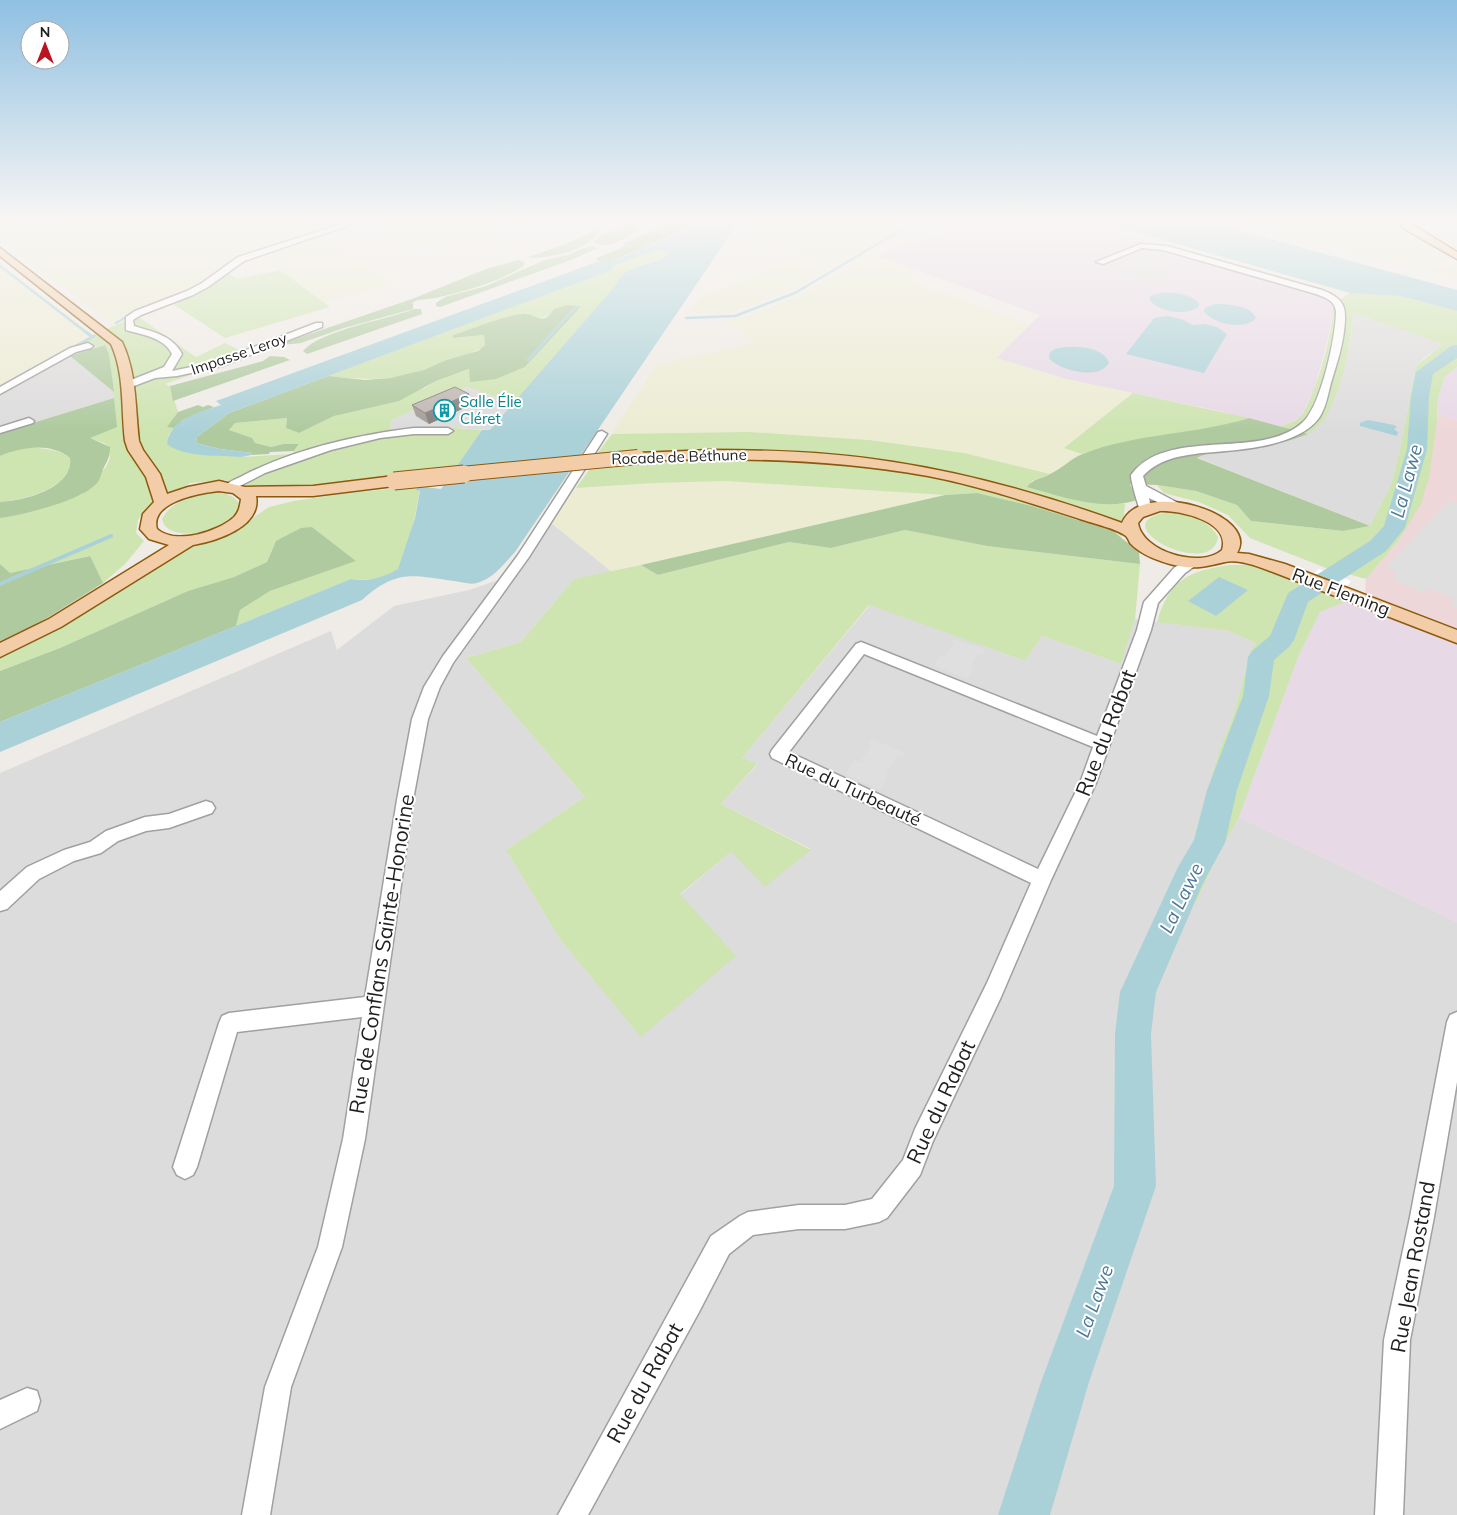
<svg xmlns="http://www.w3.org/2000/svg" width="1457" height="1515" font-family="Mulish,sans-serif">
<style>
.residential{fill:#dddcdc}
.commercial{fill:#eed7d8}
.industrial{fill:#e7d9e6}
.farmland{fill:#ececd3}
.grass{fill:#cee4b1}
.forest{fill:#afca9f}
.parking{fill:#dfdfdf}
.water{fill:#abd1d8}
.pier{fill:#fff}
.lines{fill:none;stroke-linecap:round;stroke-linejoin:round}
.stream-far2{stroke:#abd1d8;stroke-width:2.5}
.stream-far1{stroke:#abd1d8;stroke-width:3}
.stream{stroke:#abd1d8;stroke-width:4}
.river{fill:#abd1d8;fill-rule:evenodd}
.minor-casing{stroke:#a0a0a0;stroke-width:3}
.major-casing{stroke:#8c590e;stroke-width:3}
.minor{fill:#fff;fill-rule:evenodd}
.major{fill:#f3cda7;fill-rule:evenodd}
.major-bridge-far1-casing{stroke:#8c590e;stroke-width:16;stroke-linecap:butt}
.major-bridge-casing{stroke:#8c590e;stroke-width:19;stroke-linecap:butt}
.major-bridge-far1{stroke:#f3cda7;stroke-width:14}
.major-bridge{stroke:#f3cda7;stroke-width:17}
.wall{fill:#a49d9a}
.shaded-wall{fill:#86807d}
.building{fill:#bfb7b3;stroke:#86807d}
.labels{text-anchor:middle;stroke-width:4;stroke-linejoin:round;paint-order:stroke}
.far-street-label{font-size:15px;fill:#1f1f1f;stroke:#fff}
.far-culture-label{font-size:15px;fill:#0d838f;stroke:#fff;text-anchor:start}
.street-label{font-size:18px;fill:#1f1f1f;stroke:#fff}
.water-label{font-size:19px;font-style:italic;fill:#4d7897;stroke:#fff}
.near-street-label{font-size:21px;fill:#1f1f1f;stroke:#fff}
</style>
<rect width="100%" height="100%" fill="#efebe6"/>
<!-- residential -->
<path class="residential" d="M1353 313 1444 344 1425 357 1416 366 1401 445 1391 485 1370 526 1196 457 1208 453 1242 450 1282 443 1332 403 1343 371 1351 338Z
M60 353 70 356 114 392V398L0 433V387Z
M467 387 514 404 490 430 453 428 390 431 391 420Z
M547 518 612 572 574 579 521 642 466 658 585 797 506 850 560 939 642 1036 680 895 731 852 811 849 721 804 757 765 742 758 870 605 1025 661 1042 636 1121 664 1135 619 1229 631 1256 643 1251 651 1232 720 1220 748 1192 845 1173 885 1197 901 1216 859 1239 817 1457 922V1515H0V773L331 631 337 650 394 606 469 590 498 580Z"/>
<!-- commercial -->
<path class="commercial" d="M1438 413 1457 420V631L1365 595 1366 579 1399 540 1431 456Z"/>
<!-- industrial -->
<path class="industrial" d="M983 220H1079L1335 295 1331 298 1333 311 1328 339 1314 390 1300 418 1280 427 1215 410 1066 379 996 358 1040 315 878 256 888 251Z
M1457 367V420L1438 413V397L1445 377Z
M1350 600 1457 631V922L1239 817 1299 655 1320 612Z"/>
<!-- farmland -->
<path class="farmland" d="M0 220H308L317 223 324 228 317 234 392 284 324 303 280 270 254 255 205 285 129 319 112 323 11 249 0 237Z
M379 220H522L525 221 419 247Z
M749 220H911L791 290 730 312 718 314 687 312 703 294 755 278 814 248 746 224Z
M1236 220H1387L1418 243 1457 264V279Z
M868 256H878L919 271 905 279 1029 325 997 358 1066 379 1133 393 1064 447 1082 454 1050 474 964 453 869 440 749 432 612 434 656 366 754 342 725 321 743 318 796 297 848 270Z
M0 264 93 335 0 387Z
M726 481 945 495 612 572 551 523 576 488 653 483Z"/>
<!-- grass -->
<path class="grass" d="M656 250 669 252C657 267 626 262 616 285L514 404 467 387 391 420 390 431 453 428 482 430 457 467 290 488H262L225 480 191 483 152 502 146 508 138 520 136 533 144 541 125 564 103 583 89 556 10 573 0 564V518L39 509 82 494 106 467 110 458 109 447 104 443 89 438 114 398 109 355 105 345 70 356 60 353 93 335 137 316 196 357 225 343 249 355 165 384 170 386 178 412 168 427 174 428 168 436 242 457 292 454 299 445 283 444 271 447 254 443 251 438 229 430 235 423 287 418 286 428 299 433 334 416 425 388 436 381 470 369 496 379 525 367 577 311 579 306C553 301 558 327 522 313L456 338 484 335 485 345C474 355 460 355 446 360 439 363 432 367 424 370 392 381 362 380 328 376L611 270 613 266Z
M280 270 330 307 225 338 170 302 211 285 227 272 237 279Z
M1350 293 1401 296 1457 311V367L1445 377 1438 397 1437 421 1429 477 1421 504 1399 540 1366 579 1326 568 1250 538 1228 515 1199 502 1164 493 1157 485 1196 491 1237 505 1251 521 1343 531 1370 526 1391 485 1401 445 1416 366 1443 344 1353 313C1351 346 1341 394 1323 421 1319 426 1313 430 1308 434L1280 427C1286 424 1297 421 1301 416 1316 395 1334 330 1333 304Z
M1133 393 1249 418 1222 426 1127 442 1082 454 1064 448Z
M749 432 869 440 964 453 1050 474 1032 481 1028 487 1081 501 1125 504 1122 537 1113 531 1032 506 977 493 945 495 726 481 653 483 576 488 589 470 636 465 637 451 597 454 612 434Z
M30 447C44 449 59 449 70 458 74 489 22 500 0 502V456L16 450Z
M418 486 420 490C417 505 407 562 397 570 385 579 366 581 351 579L236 626 240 610 270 591 356 561 312 527 276 541 267 562 234 577 188 591 60 648 0 671V657L53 631 106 599 176 553 187 547 234 531 269 507 294 501 341 494Z
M206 493C218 492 231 492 239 503 237 530 167 547 162 519 171 502 189 497 206 493Z
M1164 513C1185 513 1208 518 1218 537 1213 581 1102 525 1164 513Z
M905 530 987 546 1140 564 1135 619 1121 664 1042 636 1025 661 869 605 742 758 757 764 721 804 811 850 765 887 731 852 680 894 736 956 641 1037 560 939 506 850 585 797 466 658 521 642 574 579 641 565 658 575 789 542 831 548Z
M1229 565H1251L1350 600 1320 612 1299 655 1239 817 1216 859 1197 901 1173 885 1192 845 1220 748 1232 720 1251 651 1256 643 1229 631 1157 622C1169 580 1189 571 1229 565Z"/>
<!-- forest -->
<path class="forest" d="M671 220H702L642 249 604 263 595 259 625 246 624 243 657 229Z
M628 225 634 227 636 232C624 238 606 251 593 242L602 235Z
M601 227 603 228C586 251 559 256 533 258L528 257 566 244Z
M592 246 598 248 571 260 440 307 436 306V303L445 297 486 286 545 260 568 255 581 249Z
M519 260 524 262V266C498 282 469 290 440 297 430 300 421 298 413 302V309L344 328 301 343 282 345 259 353 257 352 412 299 486 269Z
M567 305 580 306 577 311 525 367 496 379 470 382 469 369 436 381 399 401 334 416 299 433 286 428 287 418 235 423 229 430 252 438 255 443 271 447 283 444H299L294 451 270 452 269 454 251 455 252 453 220 449 196 443 197 437 229 413 328 376 365 380 390 378 424 370 446 360 478 351 485 345 484 335 452 338 454 335C472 329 503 316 521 314 535 312 543 328 554 309Z
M414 309H421L422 314 307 354 303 351C321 330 386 320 414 309Z
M105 345 109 354 114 392 70 356Z
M270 356 284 357 290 360 173 401 170 386 263 361Z
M114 398 117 427 90 438 110 447C110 460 106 461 102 472 100 477 100 481 95 485 79 501 23 515 0 518V502C22 501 74 489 70 458 50 442 22 447 0 456V433Z
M198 405 203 407 208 405 214 407 183 420 174 428 167 427 178 412Z
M1249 418 1308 434C1287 442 1266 447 1243 450 1227 452 1210 450 1197 458L1370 526 1343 531 1251 521 1237 505 1196 491 1157 485 1130 484 1137 500C1102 512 1061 496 1027 487 1034 478 1041 479 1050 474 1062 469 1071 458 1083 454 1136 433 1195 435 1249 418Z
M977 493 1032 506 1113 531 1139 552 1140 564 987 546 905 530 831 548 789 542 658 575 641 565 945 495Z
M312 527 356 561 270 591 240 610 236 626 0 722V671L60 648 188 591 234 577 267 562 276 541 301 528Z
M90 556 103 583 39 623 0 641V564L10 573Z"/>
<!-- parking -->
<path class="parking" d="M1150 250 1170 256 1158 262 1157 264 1161 269 1174 273 1154 283 1119 272 1135 265 1130 257Z
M1448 501 1457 504V607L1451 605 1455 599 1428 588 1424 593 1392 579 1398 573 1386 567Z
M953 639 985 649 983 654 979 653 970 666 974 668 967 679 934 666 940 656 945 657 954 643 951 642Z
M871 739 906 753 902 758 897 756 886 774 888 775 880 790 846 774 854 760 860 762 871 745 868 744Z"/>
<!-- water -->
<path class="water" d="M702 220H740L515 552C504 564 493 579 477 583 470 585 461 582 454 581 413 575 396 569 362 600L0 752V722L351 579C368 582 383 578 398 569L415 518 420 491 416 490 418 486 441 489 482 430H490L616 285C626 261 657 268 669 252L656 250 613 266 612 270 229 413 197 437 196 443 220 449 252 453 251 455 242 457C221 455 184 458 167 444 170 419 200 412 221 405L216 401 597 262C619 263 682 232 702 220Z
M1093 220H1200L1457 290V311L1401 296 1350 293Z
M1160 293C1174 292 1189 293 1199 303V306C1188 317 1157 312 1149 299L1151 296Z
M1215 304C1228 304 1250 305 1256 318 1246 331 1212 324 1204 311L1205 308Z
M1168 316 1181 319 1193 325 1205 324 1217 327 1227 334 1204 373 1126 354 1154 318Z
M1065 347C1079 346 1102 347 1109 362 1102 381 1059 371 1049 358 1049 349 1057 348 1065 347Z
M1368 420 1394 425 1397 427 1394 429 1398 432 1397 436 1360 426V423Z
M1219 577 1248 590 1216 616 1188 601Z"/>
<!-- pier -->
<path class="pier" d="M1319 569 1351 581 1340 595 1303 582Z"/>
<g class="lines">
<!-- stream-far2 -->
<path class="stream-far2" d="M315 220 327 228 321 231
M0 226 66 220
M0 266 87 333
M218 272 227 264 242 256
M686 318 735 316 795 293 918 220
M116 323 133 313
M552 333 576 307H579"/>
<!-- stream-far1 -->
<path class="stream-far1" d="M86 332 92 337
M71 349 94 336
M528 360 553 332"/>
<!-- stream -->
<path class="stream" d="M0 584 111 536"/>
<!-- river -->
<path class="river" d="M1457 345V358L1433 374 1429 396 1427 449 1405 528 1386 551 1308 602 1294 640 1290 646 1274 660 1269 696 1237 790 1225 843 1203 883 1156 992 1151 1034 1156 1186 1089 1382 1050 1515H998L1041 1382 1114 1186 1115 1034 1120 992 1178 867 1194 840 1207 790 1243 696 1248 657 1252 651 1270 636 1288 593 1370 541 1384 526 1407 449 1411 396 1416 372 1451 346Z"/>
<defs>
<path id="minor" d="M354 220H364L244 261 208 287 193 295 141 315 133 320 134 326C153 332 172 335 182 354L172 371 215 362 316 323H322V327L222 366 177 376 155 378 134 386H126V382L164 367 172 354C164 337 142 335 126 330V317L135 311 187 291 202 283 238 257Z
M1141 244 1167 246 1322 290C1345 299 1347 307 1344 331 1342 349 1336 366 1331 383 1328 394 1326 408 1319 418 1297 448 1235 450 1202 453 1179 456 1159 459 1143 476L1146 486 1180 504 1182 507 1176 511 1149 498 1151 509 1145 513 1141 512C1139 509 1130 478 1131 475 1132 474 1135 470 1136 469 1175 429 1261 459 1302 423 1321 407 1336 336 1336 311 1334 300 1326 298 1316 294L1163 250 1142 248 1103 264 1096 262Z
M88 343 93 346 91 348 76 352 0 394V387L70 348Z
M29 418 34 421 33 423 0 433V427Z
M414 428H448L453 431 448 434H414L380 438 331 450 265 473 234 489H226L224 487C229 481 237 479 244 475 296 449 356 435 414 428Z
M602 431 607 434 529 557 453 663 440 687 428 719 413 800 365 1139 342 1247 291 1387 270 1515H242L265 1387 318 1247 343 1139 362 1017 237 1032 197 1167 193 1175 185 1179 177 1175 173 1167 219 1023 222 1016 229 1013 365 997 397 800 412 719 424 687 443 656 518 555 598 432Z
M1192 559 1199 563 1185 573 1158 603 1151 630 1096 783 1051 880 1001 997 933 1141 920 1175 887 1218 879 1222 845 1229H799L753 1235 729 1254 699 1312 588 1515H558L711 1236 740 1216 748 1212 799 1205H845L872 1199 903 1160 915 1129 987 983 1031 883 772 758 770 754 772 750 856 644 861 642 1097 736 1137 630 1144 602 1175 567ZM864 654 1093 747 1080 783 1038 869 789 752Z
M206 801 212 803 215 808 212 813 169 828 146 831 118 841 101 853 74 861 39 879 7 909 0 911V891L27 867 64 850 90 842 106 831 145 817 169 814Z
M1457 1012V1082L1434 1217 1410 1340 1403 1515H1375L1384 1340 1410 1217 1447 1022 1450 1015Z
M27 1388 37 1391 40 1401 37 1411 0 1429V1400Z"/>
<path id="major" d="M1394 220H1405L1457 252V259L1408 231Z
M0 248 122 342C137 374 135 407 139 441L143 450 160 474 167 494 188 487 219 481 245 487 313 486 394 476 399 478 402 481 399 484 394 486 313 496H256C262 527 216 541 193 545L61 627 0 657V643L49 619 169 545 149 539 140 529 143 514 154 502 146 477 128 450 125 441C121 408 125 375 111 344L0 256ZM219 491 233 493 241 499C240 506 239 512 234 517 218 532 175 545 157 529 149 502 200 493 219 491Z
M711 450C772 450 833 452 893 462 971 474 1048 496 1122 523 1141 477 1261 514 1237 553L1249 554 1285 564 1457 630V643L1273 572C1259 567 1240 559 1225 562 1204 567 1192 570 1170 564 1156 560 1140 554 1130 543 1129 541 1128 538 1126 536 1118 529 1091 523 1080 519 1030 503 980 486 928 476 832 459 735 457 638 461L633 460 631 457 633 454 638 453ZM1160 511C1179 510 1231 521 1222 550 1201 569 1142 552 1138 523L1143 517Z"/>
</defs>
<!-- minor casing -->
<use href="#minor" class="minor-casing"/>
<!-- major casing -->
<use href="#major" class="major-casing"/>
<!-- minor -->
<use href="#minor" class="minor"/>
<!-- major -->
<use href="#major" class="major"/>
<defs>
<path id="major-bridge-far1" d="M451 475 638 457"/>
<path id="major-bridge" d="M394 481 464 474"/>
</defs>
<!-- major-bridge-far1 casing -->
<use href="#major-bridge-far1" class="major-bridge-far1-casing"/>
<!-- major-bridge casing -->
<use href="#major-bridge" class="major-bridge-casing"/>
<!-- major-bridge-far1 -->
<use href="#major-bridge-far1" class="major-bridge-far1"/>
<!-- major-bridge -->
<use href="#major-bridge" class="major-bridge"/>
</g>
<!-- wall -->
<path class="wall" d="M469 394 471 405 429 424 416 416 412 405Z"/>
<!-- shaded-wall -->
<path class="shaded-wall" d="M469 394 471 405 429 424 425 413Z"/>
<!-- building -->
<path class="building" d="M455 387 469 394 425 413 412 405Z"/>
<!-- sky -->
<linearGradient id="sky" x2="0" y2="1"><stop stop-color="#8fc0e2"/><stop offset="0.51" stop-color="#f8f6f4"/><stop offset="1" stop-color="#f8f6f4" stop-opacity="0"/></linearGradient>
<rect width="1457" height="432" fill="url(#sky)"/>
<!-- icons -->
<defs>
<symbol id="building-ring" viewBox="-11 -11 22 22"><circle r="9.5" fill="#fff" stroke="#0f9aa8" stroke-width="1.5"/><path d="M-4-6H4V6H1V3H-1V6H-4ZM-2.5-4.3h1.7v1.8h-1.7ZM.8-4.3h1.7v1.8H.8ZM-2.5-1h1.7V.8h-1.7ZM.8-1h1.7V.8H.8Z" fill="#0f9aa8"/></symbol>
</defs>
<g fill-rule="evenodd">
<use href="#building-ring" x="432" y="398" width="25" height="25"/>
</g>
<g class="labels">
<!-- far-street labels -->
<g class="far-street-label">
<text transform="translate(239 354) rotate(-19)" y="5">Impasse Leroy</text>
<text transform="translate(679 457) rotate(-2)" y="5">Rocade de Béthune</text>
</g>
<!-- far-culture labels -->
<g class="far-culture-label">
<text x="460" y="407">Salle Élie<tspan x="460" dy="17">Cléret</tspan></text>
</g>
<!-- street labels -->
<g class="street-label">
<text transform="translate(1341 592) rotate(21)" y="6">Rue Fleming</text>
<text transform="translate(853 790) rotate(25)" y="6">Rue du Turbeauté</text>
</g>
<!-- water labels -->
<g class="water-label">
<text transform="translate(1406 481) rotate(-75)" y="7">La Lawe</text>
<text transform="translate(1181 898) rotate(-64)" y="7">La Lawe</text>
<text transform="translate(1094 1301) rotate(-70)" y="7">La Lawe</text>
</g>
<!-- near-street labels -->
<g class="near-street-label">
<text transform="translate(1106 733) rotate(-69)" y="7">Rue du Rabat</text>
<text transform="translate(382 954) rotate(-81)" y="7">Rue de Conflans Sainte-Honorine</text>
<text transform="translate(941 1102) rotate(-65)" y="7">Rue du Rabat</text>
<text transform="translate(1413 1267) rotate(-80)" y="7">Rue Jean Rostand</text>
<text transform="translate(645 1383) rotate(-61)" y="7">Rue du Rabat</text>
</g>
</g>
<!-- north arrow -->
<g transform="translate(45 45)"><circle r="24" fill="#ffffff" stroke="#a5a5a5"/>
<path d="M0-4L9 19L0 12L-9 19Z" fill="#bb131f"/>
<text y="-8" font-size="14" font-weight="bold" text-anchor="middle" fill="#1f1f1f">N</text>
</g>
</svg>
